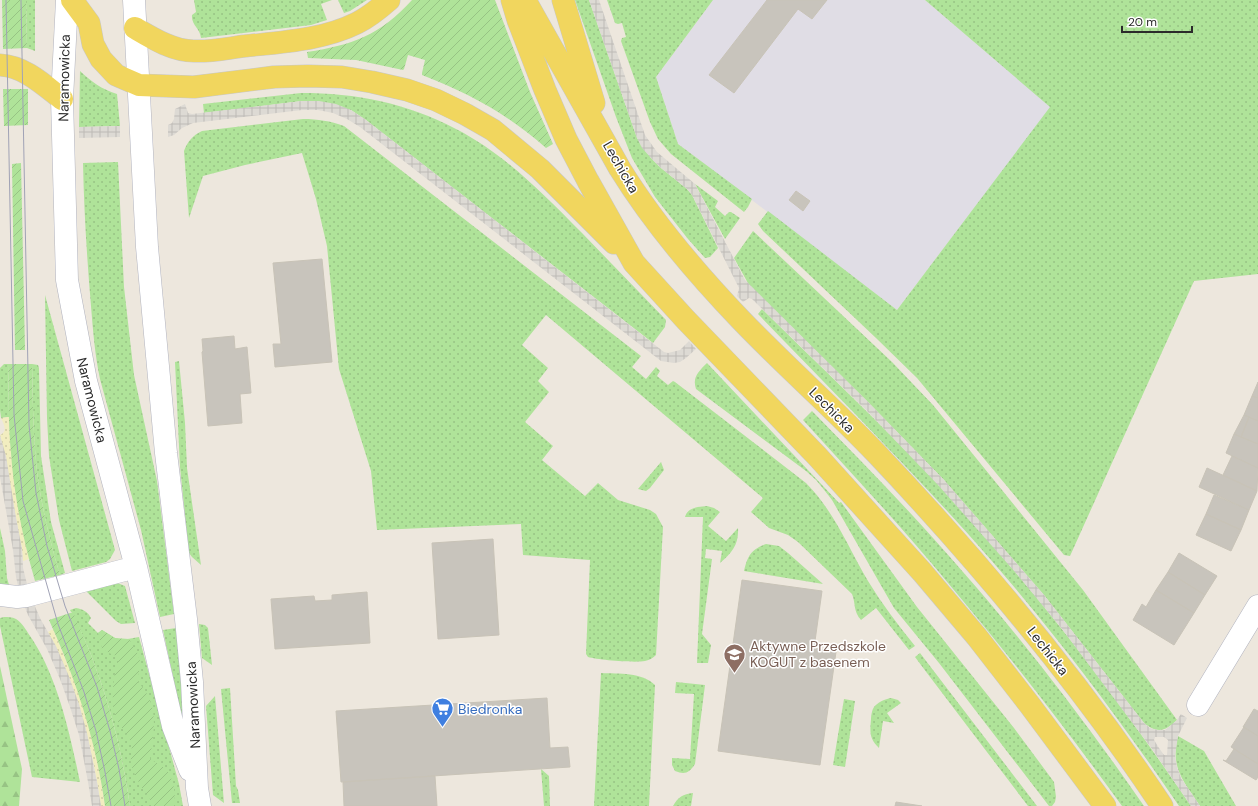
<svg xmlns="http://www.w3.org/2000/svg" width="1258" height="806" font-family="'DM Sans',sans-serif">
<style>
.industrial{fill:#e0dde5}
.grass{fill:url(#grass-dots)}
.forest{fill:url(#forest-firs)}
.sand{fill:url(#sand-dots)}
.garden{fill:url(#garden-furrows)}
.plaza{fill:url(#plaza-grid);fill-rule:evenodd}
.building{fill:#c8c4bc;stroke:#c8c3b7}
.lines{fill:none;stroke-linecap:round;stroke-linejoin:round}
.minor-casing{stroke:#b1b3bf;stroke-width:23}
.major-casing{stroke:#c8c8c8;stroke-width:23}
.minor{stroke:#fff;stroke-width:22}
.major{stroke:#f1d65e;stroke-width:22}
.tram{stroke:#a0a2b5;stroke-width:1}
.labels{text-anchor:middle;stroke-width:3;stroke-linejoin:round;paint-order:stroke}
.street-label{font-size:14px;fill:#2b2b2b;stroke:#fff}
.education-label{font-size:14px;fill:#785e54;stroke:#fff;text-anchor:start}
.shop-label{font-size:14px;fill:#366cbe;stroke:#fff;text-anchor:start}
</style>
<defs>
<pattern id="grass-dots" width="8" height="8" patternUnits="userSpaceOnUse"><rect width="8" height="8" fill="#afe399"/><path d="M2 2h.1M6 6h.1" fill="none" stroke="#97c384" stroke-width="1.8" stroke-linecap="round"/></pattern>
<pattern id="forest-firs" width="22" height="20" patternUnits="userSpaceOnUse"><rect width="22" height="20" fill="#afe399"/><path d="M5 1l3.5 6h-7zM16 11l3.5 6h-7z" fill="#97c384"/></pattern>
<pattern id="sand-dots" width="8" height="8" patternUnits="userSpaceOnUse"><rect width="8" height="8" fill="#f2edc0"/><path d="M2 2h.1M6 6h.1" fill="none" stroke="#d0cba5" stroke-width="1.8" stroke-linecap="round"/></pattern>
<pattern id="garden-furrows" width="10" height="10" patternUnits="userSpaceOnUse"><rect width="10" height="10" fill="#afe399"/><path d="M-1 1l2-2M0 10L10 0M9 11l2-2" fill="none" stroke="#97c384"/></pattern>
<pattern id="plaza-grid" width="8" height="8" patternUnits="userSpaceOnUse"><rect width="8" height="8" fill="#dddad4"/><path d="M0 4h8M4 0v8" fill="none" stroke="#bebbb6"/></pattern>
</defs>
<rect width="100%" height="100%" fill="#ede7dd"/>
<!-- industrial -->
<path class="industrial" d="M713 0H925L1051 107 897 310 678 144 656 77Z"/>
<!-- grass -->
<path class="grass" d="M26 0H35V51L27 48Z
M194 0H332L321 4 327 20 311 25 201 38C200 28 191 25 192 15L196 12Z
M338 0H367L350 11 344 13Z
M575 0H589L637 138 651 158 661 168 687 189 692 195 718 248 710 257 705 258 688 239 655 197 632 158 616 117Z
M607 0H713L656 77 678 144 752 199 748 207 744 212 671 154 658 139 650 122 621 41 622 38 626 37 622 23 618 24 615 23Z
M925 0H1258V274L1194 281 1070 556 1064 555 917 378 876 338 763 231 758 224 768 211 897 310 1050 107Z
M80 71C92 82 101 89 117 94L120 126 79 127Z
M301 93C356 93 407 103 456 129 505 154 543 194 582 233 610 262 638 291 666 320L665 327 653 343 366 120 351 110 302 101 204 113 203 104Z
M303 119C318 119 330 121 344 126L641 356 632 367 646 379 656 367 660 371 657 376 668 385 673 381 675 382 806 483C834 511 848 547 868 581 882 604 898 625 915 646L909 650 876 608 861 620C853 611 856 604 852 594L798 542 788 535 769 528 751 512 763 498 546 315 522 345 548 368 538 381 549 392 525 422 553 446 542 460 585 496 598 483 618 500 650 510 656 514 663 527 656 655C653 658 650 660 645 661 635 663 598 660 588 657L586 654 590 560 523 555 521 524 377 530 371 471 339 369 327 246 316 199 302 153 245 165 203 176 189 218 184 151C187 142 193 135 202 131Z
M118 162 124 287 134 375 157 481 174 614 160 617 141 530 100 379C95 355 93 331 91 306 87 259 84 211 83 163Z
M695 184 718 201 715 207 725 216 729 212H731L740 218 725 239Z
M753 231 892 362 933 405 1083 590 1177 720C1166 731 1157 734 1144 723L1044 595 944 480 868 402 749 285 734 258Z
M45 295 115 550 110 559 106 562 72 571 59 520 49 456 47 418Z
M762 309C821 367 881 424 938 484 1031 584 1114 693 1191 806H1179C1121 721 1059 638 991 560 917 475 836 395 758 314Z
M179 361 185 423 187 468 201 565 192 557 189 553 180 467 175 362Z
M707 363 839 503 841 502 917 607 1014 728 1054 782 1056 797 1055 802 1052 806H1049L939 663 894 608 832 500 825 491 816 480 806 471 696 389C692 377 699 371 707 363Z
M4 364H8L9 417 1 418 0 410V368Z
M32 364 38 365 39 368 41 456 51 522 65 573 60 575C51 545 44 516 39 486 33 446 33 404 32 364Z
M812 411C864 464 915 516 963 572 1028 646 1088 725 1144 806H1122C1067 730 1009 655 948 583 902 527 852 474 803 420Z
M661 462 664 470 650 488 646 491 638 489Z
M707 506 714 508 720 512 708 526 726 541 738 528C739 544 732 553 720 563L722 551 706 549 705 558 712 559 702 634 711 645 708 663H697L703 517H685C688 507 698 507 707 506Z
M0 528 5 551 7 578 10 588 0 586Z
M766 544 779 546 788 553 823 584 744 571C748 555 751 550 766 544Z
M115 582 125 586 135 623 121 624 116 621 84 589Z
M76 608C83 609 88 612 91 618L88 623 98 633 102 630 115 638 122 640 139 637 179 784 183 806H130C123 758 112 711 95 666 89 647 80 630 72 612H71L70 610Z
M4 617C8 617 12 617 16 619 21 622 25 628 28 633 57 673 70 734 80 782L32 777 0 626V618Z
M199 624 205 625 208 628 212 665 202 658Z
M176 628 184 718 182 719 163 630Z
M920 653 1037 806H1028L927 673 915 657Z
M601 673C619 674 642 672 655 685L649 806H594Z
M676 682 705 685 695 764C689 773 685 775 675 771L672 765V758L690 759 694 694 675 693Z
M230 688 236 786 238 790 240 803H232L221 689Z
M215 696 224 803 213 795 206 706Z
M891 698 898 700 901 703 887 713 894 723 883 721 879 748C869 739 870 732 871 719 871 715 872 710 874 707 878 702 885 699 891 698Z
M844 699 855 701 845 767 833 765Z
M1178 736 1204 751 1236 806H1200C1183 780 1170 768 1178 736Z
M541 769 549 776 550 806H544Z
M693 793 691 806H673C678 797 683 794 693 793Z"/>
<!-- forest -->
<path class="forest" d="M0 666 22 769 19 806H0Z"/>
<!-- sand -->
<path class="sand" d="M9 417C11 467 18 511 29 559L23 561 22 549 0 435C8 432 4 424 1 418Z
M53 629C63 653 73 677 82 701 93 735 100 771 105 806H101C92 745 77 686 48 632Z"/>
<!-- garden -->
<path class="garden" d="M2 0H26L27 48 3 49Z
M412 0H495L530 92 553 144 546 148C507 114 471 94 422 75V73L425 60 408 55 404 69 403 70 356 60 308 58 307 52C353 45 380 35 412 0Z
M3 89H28V125L4 126Z
M21 163 25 350H15L12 164Z
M8 364H32C33 404 33 445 39 486 44 516 51 545 60 575L35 581C23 539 14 496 11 453 8 423 9 394 8 364Z
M73 612C80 630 89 647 95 666 112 711 123 758 130 806H105C96 741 76 679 49 620Z
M102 630 115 638 129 639 137 652 140 661 138 682C160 705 154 730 150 759 156 763 164 766 168 772 174 781 176 796 174 806H152L153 804C145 792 135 779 131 764 130 758 133 750 131 743 129 736 122 729 118 722 109 705 113 674 120 656L113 655 102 649 98 633Z"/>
<!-- plaza -->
<path class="plaza" d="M589 0H599L645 135 657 152 695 184 745 280 868 402 944 480 1044 595 1144 723 1150 728 1157 730H1165L1177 720 1181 714 1187 718 1178 736 1175 756 1177 767 1181 778 1200 806H1191L1152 749 1062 629 1015 572 938 485 867 411 752 299 749 298 743 302 737 296 739 288 692 195 687 189 661 168 651 158 642 148 637 138ZM1155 737H1164L1168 740 1167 755H1164L1159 748 1154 740Z
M302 101H319L336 104 351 110 366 120 664 352 668 353 680 350 689 341 696 349 686 358 680 362 674 363 661 361 360 127 347 119 333 113 318 110H302L193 123 182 128 174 135 168 137V125L172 123 174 119 175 109 185 104 188 113 192 114Z
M120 126V137L79 138V127Z
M0 435 6 456 16 518 22 549 23 568 27 584 18 586 16 577 13 550 0 477Z
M33 602 41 620 56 646 68 674 79 704 87 733 97 782 101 806H92L88 782 79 735 70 707 60 679 47 649 28 615 24 605Z"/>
<!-- building -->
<path class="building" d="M767 0H827L812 19 798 9 734 93 709 75Z
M796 191 810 201 803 211 789 200Z
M322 259 332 362 275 367 273 344H281L273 263Z
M234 336 235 349 247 347 251 393 240 394 242 423 208 426 202 352 203 351 202 339Z
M1258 382V398L1252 396Z
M1252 396 1258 398V421L1244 415Z
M1244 415 1249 417 1241 437 1234 434Z
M1249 417 1258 421V444L1241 437Z
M1234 434 1258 444V468L1226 453Z
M1232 456 1258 468 1257 491 1223 475Z
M1207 468 1257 491 1249 510 1199 487Z
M1214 495 1249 510 1241 530 1206 514Z
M1206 514 1241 530 1231 551 1196 535Z
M493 539 499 635 438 639 432 543Z
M1179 553 1217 576 1205 595 1168 572Z
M1168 572 1205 595 1194 613 1156 590Z
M742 580 822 591 814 648 836 652 820 765 718 751Z
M1156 590 1194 613 1174 645 1133 620 1142 604 1146 607Z
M367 592 370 643 275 649 271 599 314 596 315 601 332 600V595Z
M547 698 550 748 568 747 570 767 341 782 336 711Z
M1254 709 1258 711V736L1243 727Z
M1244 727 1258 736V764L1231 747Z
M1234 749 1258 764V777L1256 780 1223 760 1226 761Z
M435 776 437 806H344L343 782Z
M896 802 922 806H895Z"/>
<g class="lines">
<defs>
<path id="minor" d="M67 0 62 99 67 280 86 381 136 567 173 726 190 770
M134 0 147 247 166 453 186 619 192 682 197 788 200 806
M0 595 17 597 26 596 136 567
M1198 705 1258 606"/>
<path id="major" d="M72 0 89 23 93 44 101 59 116 75 139 85 194 87 274 77 308 76 342 77 372 82 407 90 436 100 465 114 493 130 540 169 614 243
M512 0 518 20 545 90 566 139 588 181 634 263 686 320 817 456 922 572 977 637 1029 704 1105 806
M525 0 620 169C654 224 696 273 741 320 784 365 832 407 876 453 980 563 1078 680 1162 806
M563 0 594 103
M135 28C152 38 173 51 194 51 210 52 228 48 245 46 283 42 323 40 357 23 369 17 380 8 389 0
M0 65C24 66 44 85 62 99"/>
</defs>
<!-- minor casing -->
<use href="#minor" class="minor-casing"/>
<!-- major casing -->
<use href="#major" class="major-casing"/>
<!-- minor -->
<use href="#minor" class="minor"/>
<!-- major -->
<use href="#major" class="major"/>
<!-- tram -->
<path class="tram" d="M6 0 14 415 23 501 58 624 84 692 96 731 105 772 111 806
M21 0 29 425 36 493 47 546 65 606 97 687 110 731 119 769 125 806"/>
</g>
<!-- icons -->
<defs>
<symbol id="school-pin" viewBox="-11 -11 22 30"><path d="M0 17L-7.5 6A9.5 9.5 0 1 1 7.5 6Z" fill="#8d6e63" stroke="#fff"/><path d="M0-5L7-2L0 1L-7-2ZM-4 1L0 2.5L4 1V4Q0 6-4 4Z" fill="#fff"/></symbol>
<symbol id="supermarket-pin" viewBox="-11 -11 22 30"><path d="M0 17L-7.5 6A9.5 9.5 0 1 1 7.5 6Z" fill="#3f7fe0" stroke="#fff"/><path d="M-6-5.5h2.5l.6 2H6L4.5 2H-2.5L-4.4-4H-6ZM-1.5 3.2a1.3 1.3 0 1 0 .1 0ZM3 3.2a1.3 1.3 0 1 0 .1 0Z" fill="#fff"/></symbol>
</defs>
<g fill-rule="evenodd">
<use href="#school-pin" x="722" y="642" width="25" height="34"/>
<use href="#supermarket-pin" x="430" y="696" width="25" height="34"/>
</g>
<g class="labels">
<!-- street labels -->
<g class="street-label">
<text transform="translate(64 78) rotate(-89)" y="5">Naramowicka</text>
<text transform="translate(621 167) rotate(60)" y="5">Lechicka</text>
<text transform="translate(92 400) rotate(76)" y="5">Naramowicka</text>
<text transform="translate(832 410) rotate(45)" y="5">Lechicka</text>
<text transform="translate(1048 651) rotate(52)" y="5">Lechicka</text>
<text transform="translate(193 705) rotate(-93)" y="5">Naramowicka</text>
</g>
<!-- education labels -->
<g class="education-label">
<text x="750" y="651">Aktywne Przedszkole<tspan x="750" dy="16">KOGUT z basenem</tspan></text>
</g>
<!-- shop labels -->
<g class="shop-label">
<text x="458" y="714">Biedronka</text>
</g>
</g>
<!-- scale -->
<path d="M1122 26v6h70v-6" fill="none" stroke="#2b2b2b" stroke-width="2"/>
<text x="1128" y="26" font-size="12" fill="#2b2b2b" stroke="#ffffff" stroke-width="3" paint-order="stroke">20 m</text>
</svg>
